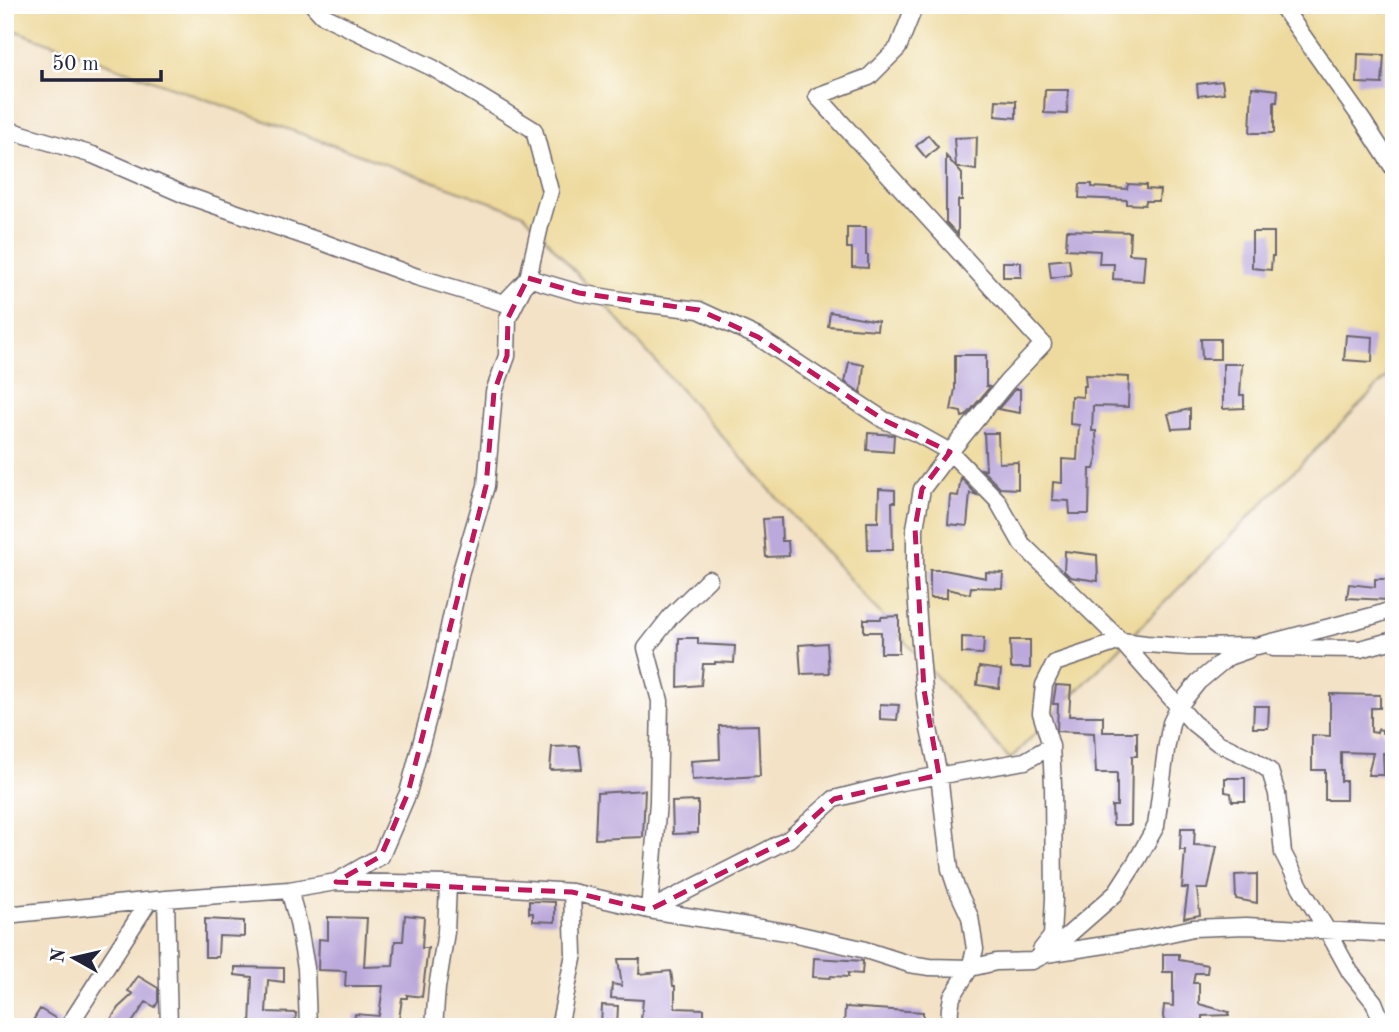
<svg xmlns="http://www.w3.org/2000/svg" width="1399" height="1032" font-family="'Old Standard TT',serif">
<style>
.sand{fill:#eeda9e;stroke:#887e6c;stroke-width:2}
.building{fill:#bca9dc}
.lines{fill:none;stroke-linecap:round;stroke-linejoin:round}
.minor-casing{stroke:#6b656c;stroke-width:19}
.minor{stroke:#fff;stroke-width:16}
.marked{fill:none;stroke:#c2185b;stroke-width:5;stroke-dasharray:14 9;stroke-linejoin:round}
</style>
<rect width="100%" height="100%" fill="#fff"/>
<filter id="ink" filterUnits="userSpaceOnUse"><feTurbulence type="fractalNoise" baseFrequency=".0143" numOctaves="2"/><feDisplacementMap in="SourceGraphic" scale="14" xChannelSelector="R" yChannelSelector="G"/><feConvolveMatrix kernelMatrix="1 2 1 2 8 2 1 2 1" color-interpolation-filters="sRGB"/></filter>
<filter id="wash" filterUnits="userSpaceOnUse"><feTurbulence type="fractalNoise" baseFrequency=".00686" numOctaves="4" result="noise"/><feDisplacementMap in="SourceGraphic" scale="28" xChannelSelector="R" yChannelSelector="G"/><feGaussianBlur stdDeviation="1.57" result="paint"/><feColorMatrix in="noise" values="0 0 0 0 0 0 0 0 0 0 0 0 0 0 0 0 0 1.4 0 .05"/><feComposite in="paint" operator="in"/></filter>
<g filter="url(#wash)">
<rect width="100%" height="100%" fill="#f3e2c6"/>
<!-- sand -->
<path class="sand" d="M5 5H1394V370L1010 759 524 214 5 27Z"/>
<g id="blocks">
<!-- building -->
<path class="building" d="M1358 54 1384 55 1382 84 1357 83Z
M1222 81 1224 93 1198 96 1197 84Z
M1252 87 1278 90 1277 102H1274V133H1250Z
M1045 90H1068L1067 114 1044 113Z
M996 100 1016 101V118L995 116Z
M928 135 938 147 926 158 916 146Z
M977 137 976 170 956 167 954 138Z
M946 156 962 174V200H958V235L946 222Z
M1080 184H1092V187L1127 189 1128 184 1146 185V189L1160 190 1159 201H1146L1145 205 1127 204V200L1079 198Z
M847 227H866V255H868V268L852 267V248H847Z
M1067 230 1130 232 1129 254 1145 255 1143 281 1113 279 1114 264H1099L1100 251 1066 249Z
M1252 232H1274V256H1272L1271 270 1252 268Z
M1069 259 1071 275 1051 278 1049 261Z
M1003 262H1021V277H1003Z
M830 312 878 321 877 330 828 326Z
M1346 335 1373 337 1372 362 1344 360Z
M1201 339H1220V359H1202Z
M955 355H986V386L990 387 966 416 962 417 961 412 951 410 955 389Z
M849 362 864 365 861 393 845 382Z
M1223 364H1242L1240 395H1244V408L1223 409Z
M1085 375 1129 377 1128 407 1093 406 1092 431H1096L1097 458 1094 469H1090L1089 514H1070L1069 501 1052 500 1053 482 1062 483V459L1077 460 1079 425 1070 424 1071 396 1083 397V386H1086Z
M1015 389H1020V413L998 409Z
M1190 409V428L1172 429 1168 414Z
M868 433 894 435 893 452 867 450Z
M984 433H998L999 463 1018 462V489L1000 488 981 469 986 470Z
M961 478 977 495 970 493 967 526 948 524 950 495 958 496Z
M879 489 895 490V502H892L893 550H868L867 522H878Z
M781 518 782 541H788L789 556 766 557 763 519Z
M1065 551 1097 555 1098 581 1070 577 1064 571Z
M930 570H944L986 578V572L1003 573 1002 588 971 587 970 594 947 589V598H930Z
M1375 579H1394V599L1388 600 1347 598 1349 584 1375 587Z
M899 616V653H881V632H864V619H881V617Z
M962 637 984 638 983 654 962 653Z
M679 638H698V644L735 646 734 663 715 662V664H703L701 685 678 687Z
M1010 640H1030V668H1011Z
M827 643 829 673 801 674 799 645Z
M979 667 1001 670 999 688 977 685Z
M1056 685 1071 686 1069 716H1103V732H1137V756H1132L1131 825H1113L1112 806H1117V773H1096L1094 733 1057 731 1058 704H1053Z
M1330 694 1380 695V708H1371V732L1377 733 1378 729 1382 730V733L1394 735V754L1383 753 1384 775H1368L1373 753 1341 752V781H1346V800H1325V770H1312V735L1330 736Z
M880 704 899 705 897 720 880 719Z
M1254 706H1269L1268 728H1253Z
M758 725 760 776 692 780 691 761 720 759 719 726Z
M579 746 582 769 550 770 552 747Z
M1225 778H1245V801H1232L1231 793 1225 792Z
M645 790 643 837 595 839 597 793Z
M698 801V833L673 834 672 802Z
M1181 828H1195L1194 845 1217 846 1208 889H1197L1200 915 1184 918 1188 888H1182L1185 850H1180Z
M1257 874V903L1236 899 1235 875Z
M529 901 555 902V922L533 921V913H529Z
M405 915 424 917 422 948H428L422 997 407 995V998H402L398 1027H354L355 1014 379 1016 383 986H345L346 971 318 970 319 939 328 940V917L367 918 364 967 393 966 395 941H403Z
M205 919 244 921V937L219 936 218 957H205Z
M1163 954H1179V960L1208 965 1207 973H1195L1193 983H1199V1004L1229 1012V1015L1202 1016V1027H1165L1163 1016 1164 1005 1173 1006V972H1163Z
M814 958 863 961 862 974 848 973V977L831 976 830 978 813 977Z
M618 959H640L639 974 671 971 673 986H675V1008L704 1009V1027H679V1023L652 1024V1022L641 1020 643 1000 611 998 612 984 622 986Z
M235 967 284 968V982L268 980 266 1012 296 1013 295 1027H250L252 977 235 975Z
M138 976 158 988V1002L155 1007 146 1002 129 1027H106L118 1008 133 994 128 991Z
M602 1005 618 1006 617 1027H601Z
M845 1007 923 1012V1027L881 1025V1027H844Z
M40 1009 60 1021 58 1027H29Z"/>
</g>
</g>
<g filter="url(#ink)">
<use href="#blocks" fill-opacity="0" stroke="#6b656c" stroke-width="2"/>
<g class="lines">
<defs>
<path id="minor" d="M313 5 322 15 433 68 534 130 550 191 540 226 528 278 508 318 507 356 494 392 486 486 461 571 436 688 408 793 381 856 336 882
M915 5 898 48 869 77 817 96 1043 344 1007 382 950 452 922 489 915 528V578L919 632 924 690 929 729 939 775 950 869 956 887 970 917 975 949 970 968 952 997 950 1008 949 1027
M1281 5 1363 121 1394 169
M5 129 93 155 185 195 322 242 417 277 504 303 528 278 579 293 639 303 699 310 758 337 884 420 916 433 950 452 997 500 1022 544 1121 641 1193 723 1218 743 1254 760 1270 771 1277 794 1283 853 1301 888 1327 930 1350 972 1374 1002 1384 1027
M1273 648 1360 649 1394 640
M289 890 298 922 306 968 308 1027
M166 899 169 1027
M649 910 789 839 834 799 901 782 1025 761 1051 746 1041 713 1044 685 1055 663 1121 641 1146 644 1189 647 1257 646 1376 615 1394 609
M649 910 658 802 660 701 646 648 671 616 709 579
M5 915 166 899 289 890 336 882 448 884 572 892 649 910 792 933 862 949 909 964 930 967 970 968 996 962 1032 961 1046 954 1144 939 1193 928 1246 926 1394 934
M1041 950 1052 936 1054 898 1053 785 1051 746
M1042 953 1066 937 1115 894 1137 860 1156 826 1166 750 1171 723 1179 706 1198 682 1228 657 1248 650
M68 1027 149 901
M434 1027 437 988 446 932 448 884
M559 1027 574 954 572 892"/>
</defs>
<!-- minor casing -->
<use href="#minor" class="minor-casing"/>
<!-- minor -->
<use href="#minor" class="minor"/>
</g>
</g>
<!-- marked area -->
<path class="marked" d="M528 278 579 293 699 310 758 337 884 420 950 452 922 489 915 528 924 690 939 775 834 799 789 839 649 910 572 892 336 882 381 856 408 793 486 486 494 392 507 356 508 318Z"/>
<!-- margin -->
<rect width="1399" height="1032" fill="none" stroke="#fff" stroke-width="28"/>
<!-- north arrow -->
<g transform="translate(74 958) rotate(278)" stroke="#ffffff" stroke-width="5" paint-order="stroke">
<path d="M0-5L12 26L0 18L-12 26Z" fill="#22223b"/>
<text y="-10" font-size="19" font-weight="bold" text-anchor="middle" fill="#22223b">N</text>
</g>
<!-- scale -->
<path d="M42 70v10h119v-10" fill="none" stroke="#22223b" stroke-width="3.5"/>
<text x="52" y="70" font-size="21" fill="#22223b" stroke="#ffffff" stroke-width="5" paint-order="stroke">50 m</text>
</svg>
